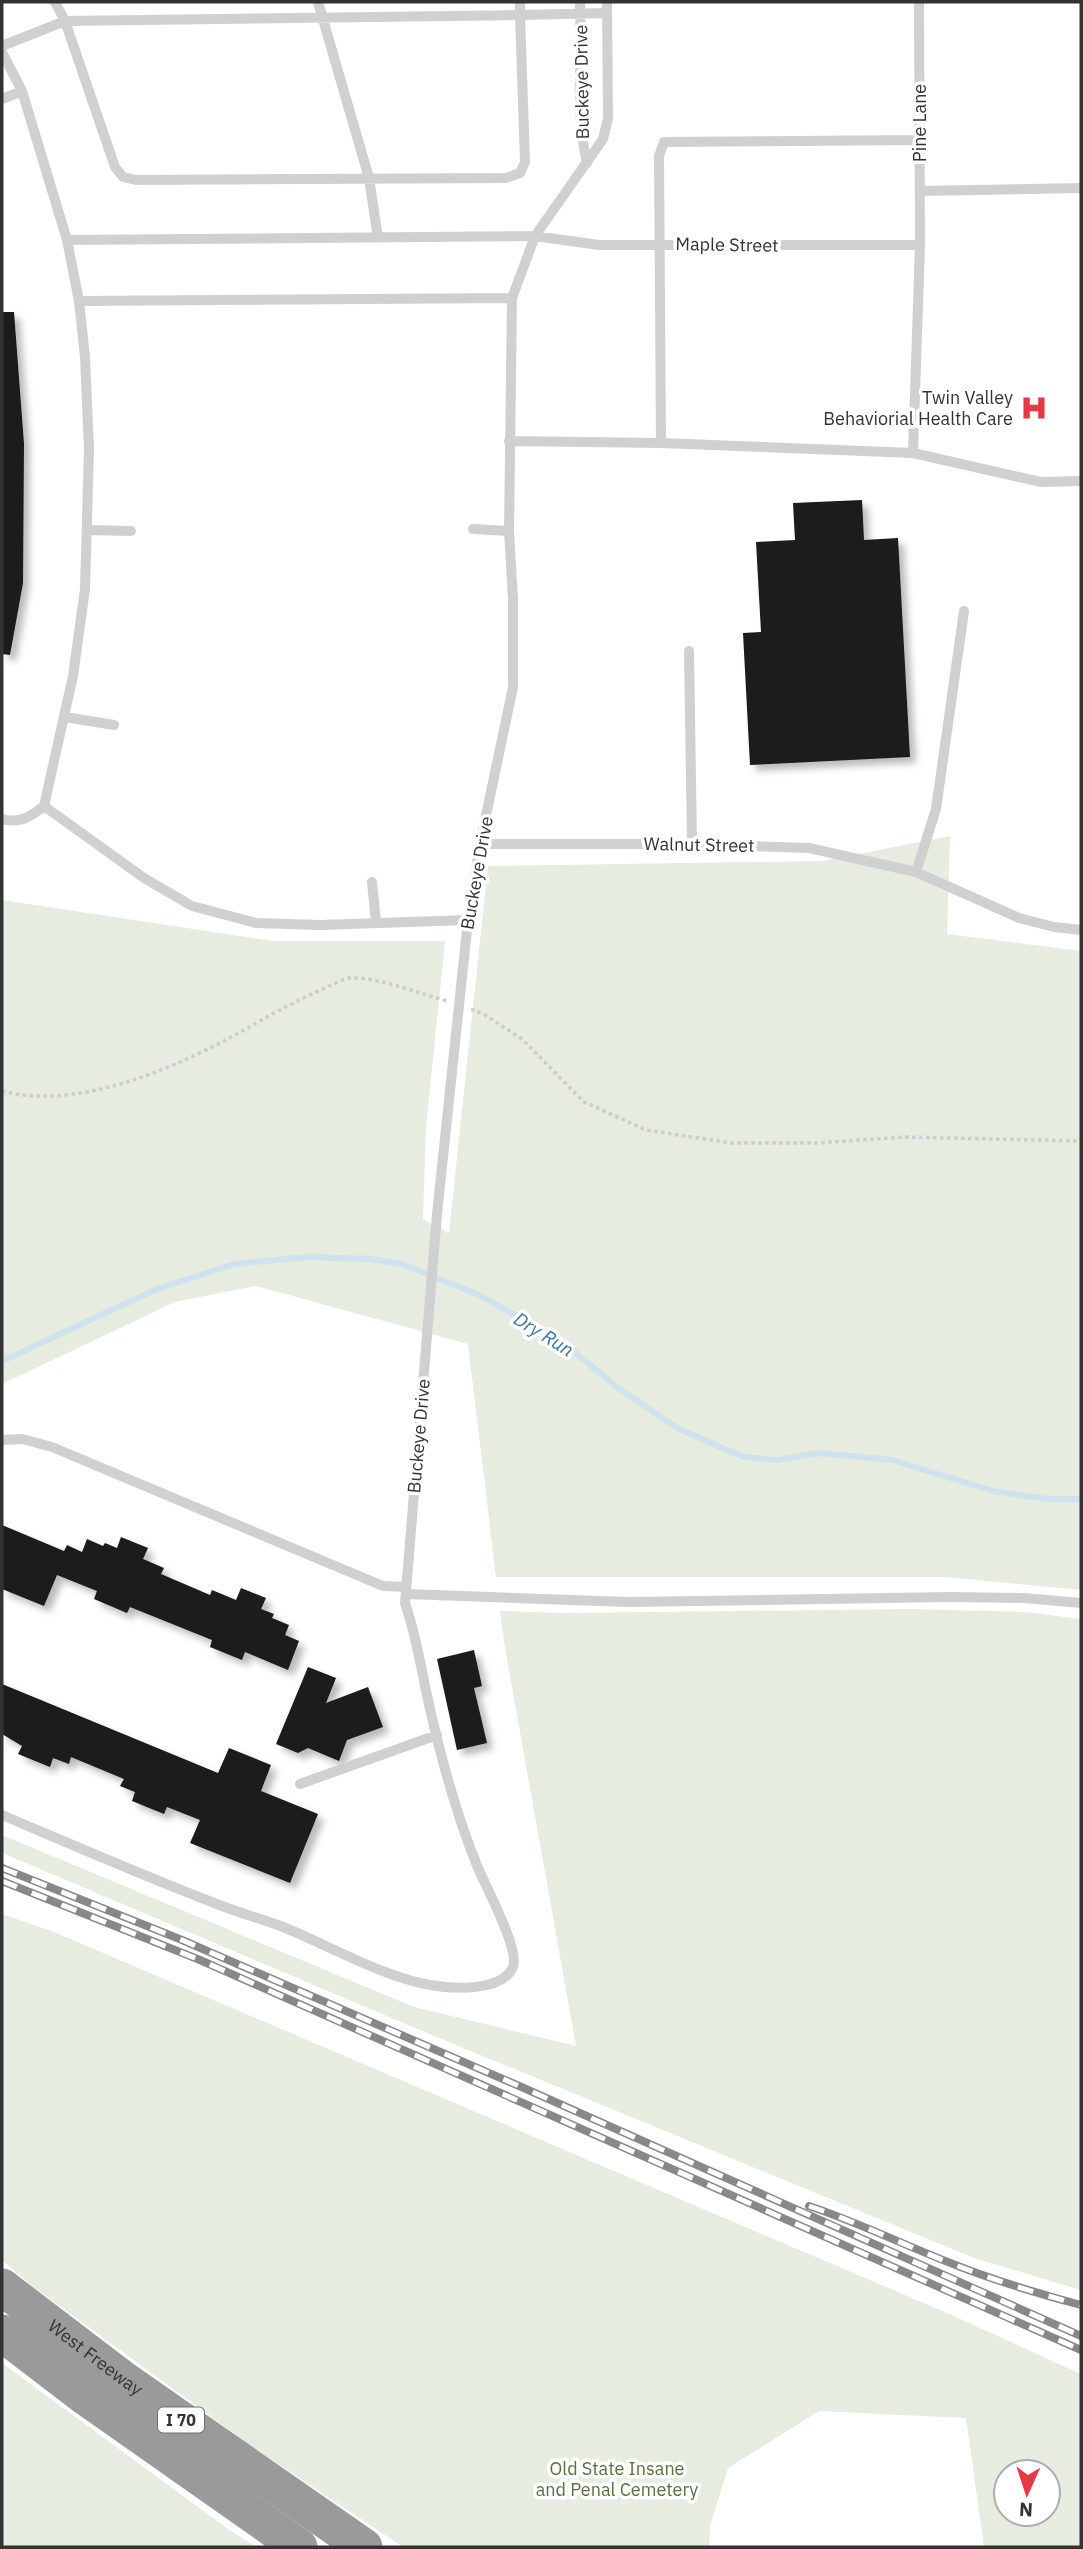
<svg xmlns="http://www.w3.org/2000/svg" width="1083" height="2549" font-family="'IBM Plex Sans',sans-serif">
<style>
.green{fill:#e6ecdf;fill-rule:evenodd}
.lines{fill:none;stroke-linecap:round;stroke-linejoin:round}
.stream{stroke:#cfe2ee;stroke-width:6}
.building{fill:#1a1a1a;filter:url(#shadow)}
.path{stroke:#cdcdcd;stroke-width:3.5;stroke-dasharray:3.5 3.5;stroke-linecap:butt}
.service{stroke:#d0d0d0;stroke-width:10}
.motorway{stroke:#9a9a9a;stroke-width:37}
.rail-casing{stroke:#888;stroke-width:8}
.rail{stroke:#fff;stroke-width:5;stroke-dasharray:16;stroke-linecap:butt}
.labels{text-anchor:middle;stroke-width:7;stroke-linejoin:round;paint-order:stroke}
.shield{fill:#fff;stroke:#707070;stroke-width:2}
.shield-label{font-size:16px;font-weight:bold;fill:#333}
.street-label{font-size:18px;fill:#333;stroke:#fff}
.poi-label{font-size:18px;fill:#333;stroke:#fff;text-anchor:end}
.park-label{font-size:18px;fill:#56703f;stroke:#fff}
.water-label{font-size:19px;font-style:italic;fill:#3f7597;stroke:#fff}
</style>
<defs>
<filter id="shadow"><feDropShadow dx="6" dy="6" stdDeviation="3.5" flood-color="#0004"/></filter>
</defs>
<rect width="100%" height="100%" fill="#fff"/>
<!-- green -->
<path class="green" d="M950 836 947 934 1081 951V1590L946 1577H496L468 1344 256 1286 175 1302 2 1384V900L273 941H445L426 1127 423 1219 449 1233 488 866 822 861Z
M911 1609 1026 1612 1081 1619V2290L974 2258 439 2038 2 1853V1835L414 2007 576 2046 505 1648 500 1611 565 1613Z
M2 1914 54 1932 947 2313 1081 2374V2547H984L966 2418 819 2411 728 2468 710 2526 709 2547H403L254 2448 31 2285 2 2260ZM1048 2472V2514H1006V2472Z
M2 2363 228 2529 256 2547H2Z"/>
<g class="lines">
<!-- stream -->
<path class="stream" d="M2 1361 157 1289 234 1264 308 1257 370 1259 402 1264 481 1296 561 1341 618 1388 677 1428 743 1457 777 1460 820 1453 892 1460 993 1491 1047 1499H1081"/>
</g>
<!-- building -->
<path class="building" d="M2 312H14L24 444 23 583 10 655 2 654Z
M862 500 864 540 898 538 910 757 750 765 743 633 761 632 756 542 795 540 793 503Z
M2 1525 64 1551 67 1545 82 1552 87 1539 103 1546 105 1543 117 1548 121 1537 148 1548 143 1559 164 1568 161 1574 210 1595 212 1590 236 1600 241 1588 266 1598 261 1609 274 1614 272 1618 289 1625 285 1635 299 1641 288 1670 245 1652 242 1660 210 1647 212 1640 130 1607 127 1613 94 1599 97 1591 57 1575 44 1606 2 1589Z
M474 1650 482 1686 474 1688 487 1743 457 1750 437 1659Z
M308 1667 336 1678 326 1703 368 1687 383 1727 347 1740 339 1761 308 1748 298 1753 276 1744Z
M2 1684 218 1773 229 1748 271 1765 261 1791 318 1814 290 1883 190 1843 200 1820 167 1807 164 1814 132 1801 135 1792 120 1786 124 1779 71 1757 69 1764 53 1758 50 1767 18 1754 22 1746 2 1734Z"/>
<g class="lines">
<!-- path -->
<path class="path" d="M471 1009 485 1015 522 1039 584 1102 646 1130 731 1143H817L905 1137 1081 1141
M2 1091C81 1112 185 1064 253 1025 278 1010 303 998 329 986 335 984 343 979 349 978 375 976 421 994 447 1001"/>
<!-- service -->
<path class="service" d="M318 2 369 178 378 238
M520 2V15L607 13
M580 2C582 56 575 110 587 163
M2 46 65 21 520 15 525 162 520 173 506 178 136 180 123 177 115 167 65 21 55 2
M2 52 22 91 67 240 79 301 85 357 89 449 85 589 73 676 44 806 144 878 192 906 256 923 320 925 468 920
M2 99 22 91
M920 191 1081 188
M67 240 535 236 599 245H920
M79 301 512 298
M509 441 661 443 913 453 1041 482 1081 481
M661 443 659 156 664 142 920 140
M913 453 920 245 919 2
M473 529 509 531
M88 530 131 531
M689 651 692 844
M65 717 114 725
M2 819C20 824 30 817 44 806
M480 844H692L809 848 916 872 1019 918 1054 927 1081 930
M916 872 936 809 964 611
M372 882 376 922
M2 1440 22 1439 52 1447 383 1586 406 1587
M406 1594 628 1602 950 1597 1024 1598 1081 1603
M300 1784 437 1735
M2 1815C75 1846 148 1878 222 1906 240 1913 259 1918 278 1925 325 1943 382 1977 430 1985 452 1989 502 1992 513 1967 520 1950 486 1887 478 1868 455 1812 439 1751 426 1691 420 1661 415 1632 405 1603L437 1214 468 920 480 844 513 687V600L509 531 512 298 535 236 603 139 608 118 607 2"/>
<!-- motorway -->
<g class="motorway">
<path id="s1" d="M2 2287 124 2380 364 2547"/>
<path d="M2 2333 83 2395 299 2547"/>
</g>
<defs>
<path id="rail" d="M2 1868 182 1940 526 2089 1081 2336
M2 1881 200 1960 1081 2350
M809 2206C860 2223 908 2247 958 2266 999 2282 1040 2294 1081 2305"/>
</defs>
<!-- rail casing -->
<use href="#rail" class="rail-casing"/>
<!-- rail -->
<use href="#rail" class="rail"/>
</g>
<!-- icons -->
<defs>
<symbol id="hospital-bare" viewBox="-9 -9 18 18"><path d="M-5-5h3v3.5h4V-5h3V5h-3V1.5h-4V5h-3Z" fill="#e63946" stroke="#fff" stroke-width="2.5" paint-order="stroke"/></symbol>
</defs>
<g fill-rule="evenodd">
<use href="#hospital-bare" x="1015" y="389" width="38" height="38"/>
</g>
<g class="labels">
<!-- shield labels -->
<rect class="shield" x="158" y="2407.5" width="46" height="25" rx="5"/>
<g class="shield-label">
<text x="181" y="2426">I 70</text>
</g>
<!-- street labels -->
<g class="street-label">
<text transform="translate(582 82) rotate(-91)" y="6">Buckeye Drive</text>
<text transform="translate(920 123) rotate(-90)" y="6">Pine Lane</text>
<text transform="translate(727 245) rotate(1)" y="6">Maple Street</text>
<text transform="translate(699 845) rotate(1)" y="6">Walnut Street</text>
<text transform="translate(477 873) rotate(-80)" y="6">Buckeye Drive</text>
<text transform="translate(419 1436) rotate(-85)" y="6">Buckeye Drive</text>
<text dy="6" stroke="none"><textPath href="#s1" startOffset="117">West Freeway</textPath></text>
</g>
<!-- poi labels -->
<g class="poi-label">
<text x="1013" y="404">Twin Valley<tspan x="1013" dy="21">Behaviorial Health Care</tspan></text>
</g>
<!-- park labels -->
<g class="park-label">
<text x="617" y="2475">Old State Insane<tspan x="617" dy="21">and Penal Cemetery</tspan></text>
</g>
<!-- water labels -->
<g class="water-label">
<text transform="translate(544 1334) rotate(32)" y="7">Dry Run</text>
</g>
</g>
<!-- border -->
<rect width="1083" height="2549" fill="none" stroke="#333333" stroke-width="7"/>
<!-- north arrow -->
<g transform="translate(1027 2493) rotate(183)"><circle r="33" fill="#ffffff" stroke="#adadad" stroke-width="2"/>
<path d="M0-5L12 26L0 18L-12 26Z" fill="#e63946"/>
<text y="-10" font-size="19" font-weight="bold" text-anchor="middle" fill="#333333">N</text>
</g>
</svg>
